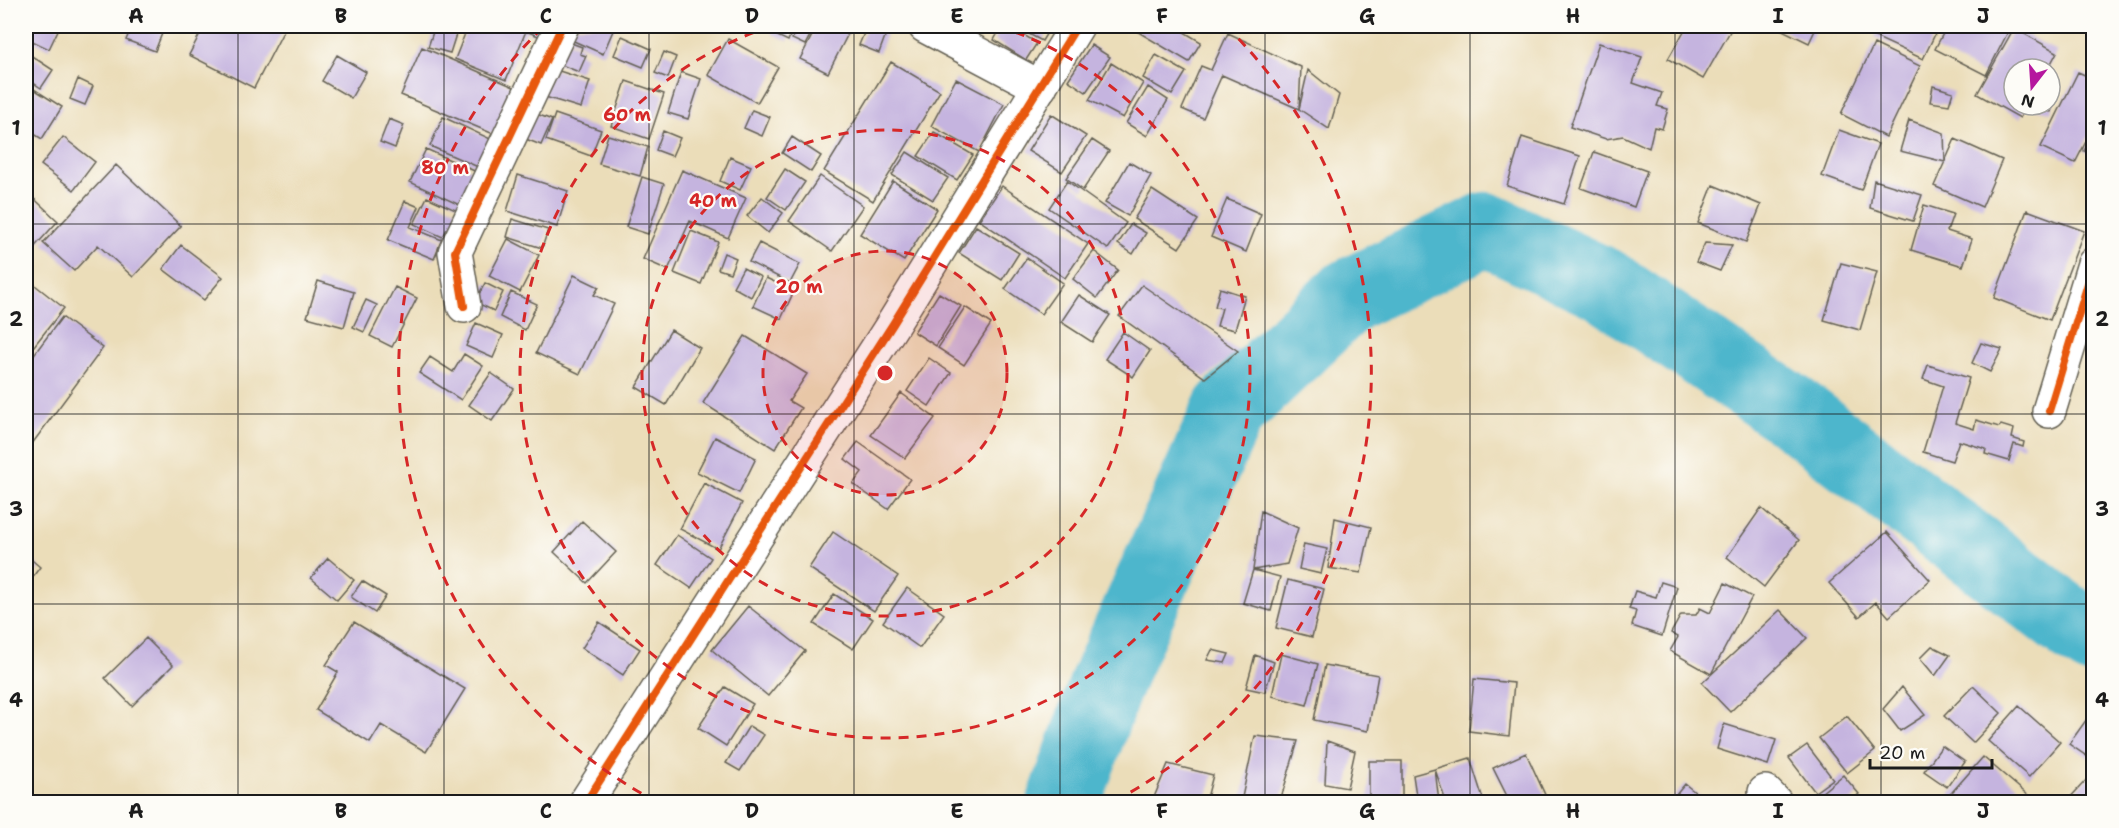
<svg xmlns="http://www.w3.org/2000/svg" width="2119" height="828" font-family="'Shantell Sans',sans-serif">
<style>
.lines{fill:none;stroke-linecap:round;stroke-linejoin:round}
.river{stroke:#4eb6cc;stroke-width:74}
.building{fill:#c5b4df}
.street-casing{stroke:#646053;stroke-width:36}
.secondary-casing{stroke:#646053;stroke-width:36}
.street{stroke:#fff;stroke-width:33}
.secondary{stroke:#fff;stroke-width:33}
.cycleway-casing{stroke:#fdfcf7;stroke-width:11}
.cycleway{stroke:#e8590c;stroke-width:8}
.grid{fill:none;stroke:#1c1c1c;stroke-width:1.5;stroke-opacity:0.55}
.ring{fill:none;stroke:#d62828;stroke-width:3;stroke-dasharray:10 8}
.centre{fill:#d62828;stroke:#fdfcf7;stroke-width:3}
.ring-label{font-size:18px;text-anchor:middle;font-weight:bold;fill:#d62828;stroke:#fdfcf7;stroke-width:4.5;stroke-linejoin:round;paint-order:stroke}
.neatline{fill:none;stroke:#1c1c1c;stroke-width:2}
.grid-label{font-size:20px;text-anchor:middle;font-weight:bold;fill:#1c1c1c}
</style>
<rect width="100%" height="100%" fill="#fdfcf7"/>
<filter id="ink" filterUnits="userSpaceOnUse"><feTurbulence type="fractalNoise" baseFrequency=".0167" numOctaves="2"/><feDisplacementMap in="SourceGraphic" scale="12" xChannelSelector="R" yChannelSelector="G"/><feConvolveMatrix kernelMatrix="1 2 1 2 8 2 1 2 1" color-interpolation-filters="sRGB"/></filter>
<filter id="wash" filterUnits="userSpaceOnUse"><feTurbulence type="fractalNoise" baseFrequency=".008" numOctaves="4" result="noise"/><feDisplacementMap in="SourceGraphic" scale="24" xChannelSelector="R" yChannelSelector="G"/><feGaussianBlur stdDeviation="1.35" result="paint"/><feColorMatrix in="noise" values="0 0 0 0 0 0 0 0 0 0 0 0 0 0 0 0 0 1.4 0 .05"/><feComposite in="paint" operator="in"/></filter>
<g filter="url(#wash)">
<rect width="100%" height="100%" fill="#ebddb9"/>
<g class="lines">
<!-- river -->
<path class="river" d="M1064 802 1106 684 1229 410 1348 296 1486 229 1605 285 1797 415 2076 628 2094 639"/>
</g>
<g id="blocks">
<!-- building -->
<path class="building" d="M26 26H60L49 49 26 38Z
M132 26H165L155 51 126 40Z
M204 26H286L254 88 189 55Z
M435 26H449L458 28 450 53 428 47Z
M468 26H554L548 40 526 31 506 80 455 59Z
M572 26H615L603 54 567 38Z
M774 26H794L788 41 771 33Z
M799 26H815L805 45 792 39Z
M817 26H852L828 73 800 59Z
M867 26 886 34 879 53 859 45Z
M1002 26H1009L1037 43 1026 60 994 40Z
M1014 26H1051L1042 41Z
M1128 26H1188L1184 32 1201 42 1189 62Z
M1687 26H1733L1703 79 1668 59Z
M1779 26H1817L1809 43 1778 28Z
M1881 26H1939L1923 59 1875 37Z
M1947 26H2011L1986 75 1935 49Z
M2014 28 2057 52 2048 69H2014V105H2027L2020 118 1977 94Z
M1228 33 1301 67 1299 109 1222 75 1203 118 1182 109 1201 66 1211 70Z
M622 36 651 49 643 67 614 55Z
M728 39 778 67 757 103 708 75Z
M563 40 582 47 580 54 586 56 579 72 554 62Z
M1599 43 1642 57 1633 83 1662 93 1657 106 1668 109 1662 129 1654 127 1649 148 1623 136 1606 139 1570 127Z
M1874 44 1920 66 1886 137 1841 114Z
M1091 45 1110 57 1086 92 1068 80Z
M422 47 523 91 503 138 401 95Z
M664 52 676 57 668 78 655 73Z
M27 53 53 70 41 88 26 78Z
M337 55 366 72 351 98 322 81Z
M1156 55 1186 72 1172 95 1143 78Z
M891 62 940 91 873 201 824 171Z
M1111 63 1143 83 1123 118 1089 100Z
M550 68 590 81 581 108 542 96Z
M1308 70 1339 95 1329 129 1299 109Z
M681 72 701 79 688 119 668 113Z
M2078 72 2094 79V126L2075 163 2041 147Z
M78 79 93 86 85 105 70 99Z
M956 79 1004 104 979 152 931 126Z
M626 81 664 94 649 139 611 126Z
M26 84 62 107 42 139 26 129Z
M1933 86 1953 92 1949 105 1930 102Z
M1148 87 1168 100 1147 136 1126 123Z
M2050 96 2055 98 2051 112 2036 109 2038 105H2050Z
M752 110 770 117 762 136 744 128Z
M529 111 552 120 541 145 518 136Z
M555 114 601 130 591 156 546 140Z
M1051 114 1086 136 1062 172 1028 151Z
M443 117 497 142 485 170 430 146Z
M389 119 404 125 395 148 380 142Z
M1909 120 1944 133 1945 162 1900 151Z
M1839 130 1878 144 1861 190 1822 176Z
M663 131 680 138 672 156 656 150Z
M934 132 973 155 957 180 918 156Z
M2094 133V156L2084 151Z
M608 135 648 147 640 176 599 164Z
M63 137 95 162 74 190 41 165Z
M792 137 821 156 811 172 782 153Z
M1522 137 1580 156 1564 204 1507 186Z
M1955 139 2002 160 1982 207 1934 186Z
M1092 140 1109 151 1083 190 1066 178Z
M426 149 481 174 466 208 410 182Z
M907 152 948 178 933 200 892 175Z
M1594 152 1647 171 1634 207 1581 188Z
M730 157 751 166 740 190 720 181Z
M1129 162 1151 175 1128 216 1105 203Z
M116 165 181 226 133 277 98 245 74 271 43 243Z
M785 169 805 182 786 210 767 197Z
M682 170 746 198 728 238 690 221 668 270 643 259Z
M518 175 568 191 557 227 507 211Z
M820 176 863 206 832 251 789 221Z
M642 177 664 184 648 234 626 227Z
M1874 180 1922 195 1913 221 1870 208Z
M893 181 937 209 904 261 860 234Z
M1067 181 1126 223 1108 249 1049 208Z
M1713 185 1761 205 1746 242 1698 223Z
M1002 186 1088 244 1065 278 979 220Z
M1152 190 1198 220 1179 248 1134 219Z
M26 191 58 221 29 253 26 250Z
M427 197 460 212 447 239 414 224Z
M762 197 783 213 768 233 747 216Z
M1227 199 1261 214 1246 252 1211 237Z
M405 201 419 207 410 227 442 240 434 259 388 240Z
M1924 205 1953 214 1947 231 1972 239 1963 266 1911 250Z
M2027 210 2084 231 2050 320 1994 298Z
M512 219 548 230 542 248 507 237Z
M1131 224 1146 233 1133 254 1118 244Z
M976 226 1019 253 1002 280 959 253Z
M691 231 718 242 701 284 674 273Z
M508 239 539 255 520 292 489 276Z
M759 243 800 264 790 283 749 262Z
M1705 243 1732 245 1720 271 1696 262Z
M181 245 223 277 204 300 163 269Z
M1094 251 1118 270 1097 298 1073 279Z
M724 253 736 258 730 273 718 269Z
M1027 258 1063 283 1041 314 1005 289Z
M1841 263 1877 272 1860 330 1824 320Z
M743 268 761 277 751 297 733 287Z
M574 275 599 287 594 295 614 304 580 374 536 353Z
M26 278 64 308 26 356Z
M766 278 794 291 781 319 753 306Z
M318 281 354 292 344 327 307 317Z
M485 283 503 292 494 311 475 302Z
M1142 285 1238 351 1205 378 1119 316Z
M395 287 417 298 392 347 370 336Z
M1220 288 1245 296 1235 330 1217 326 1222 308 1215 307Z
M511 292 537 304 525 330 500 317Z
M939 293 961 306 936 346 914 332Z
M1079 295 1110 315 1092 342 1061 322Z
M366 300 377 305 364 332 353 327Z
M965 307 991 324 964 365 938 348Z
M62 317 103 348 26 452V365Z
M476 323 503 335 493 358 466 346Z
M671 330 700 348 666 405 636 387Z
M1123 332 1150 351 1133 377 1105 359Z
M745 336 807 374 789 401 801 408 775 449 703 403Z
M1981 343 2002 349 1990 372 1972 363Z
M464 354 483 366 461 400 419 373 430 357 453 372Z
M929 358 951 373 929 406 907 391Z
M1928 365 1969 378 1955 423 1974 429 1976 420 1999 427 2001 425 2014 429 2012 438 2024 442 2023 447 2014 444 2009 461 1985 454 1986 449 1959 441 1952 461 1923 452 1943 386 1923 379Z
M491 373 514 389 492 421 469 405Z
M901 393 935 418 905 458 871 435Z
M715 437 756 458 739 493 697 472Z
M858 442 910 479 888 509 853 484 862 472 845 459Z
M704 483 742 503 718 549 680 529Z
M1761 508 1799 540 1764 587 1727 557Z
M1261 511 1298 528 1287 564 1253 570Z
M1335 518 1371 527 1361 573 1328 568Z
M582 521 616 552 587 583 554 552Z
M833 532 898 576 874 611 809 568Z
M1887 532 1930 580 1889 617 1876 602 1859 617 1829 583Z
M677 535 711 558 691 588 657 565Z
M1304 544 1327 549 1321 574 1299 569Z
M26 555 40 567 26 586Z
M328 558 354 580 337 600 311 578Z
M1253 570 1280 577 1271 611 1243 603Z
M1288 580 1324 589 1312 637 1276 628Z
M362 581 386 596 375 613 351 597Z
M1661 582 1677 587 1662 636 1632 626 1636 611 1629 609 1635 591 1656 597Z
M1725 583 1752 597 1711 674 1670 651 1678 637 1671 633 1681 615H1696L1700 608 1710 613Z
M907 588 944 614 920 648 883 622Z
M834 594 873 619 853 649 814 624Z
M748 606 805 651 768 696 712 650Z
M1780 610 1807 638 1730 712 1702 683Z
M354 622 465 689 426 752 381 725 370 743 316 710 338 672 326 665Z
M599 622 640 649 623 675 582 648Z
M146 638 173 665 132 706 105 678Z
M1932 646 1950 655 1935 676 1920 658Z
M1212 650 1229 654 1225 663 1207 660Z
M1281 654 1318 664 1307 705 1272 696Z
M1255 655 1274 662 1265 692 1246 688Z
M1325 665 1378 675 1368 731 1314 720Z
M1474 679 1514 683 1509 736 1469 731Z
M1973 686 2001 713 1973 743 1944 716Z
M725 687 753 704 726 746 698 728Z
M1902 687 1925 715 1900 731 1883 709Z
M2019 706 2060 742 2029 777 1988 741Z
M2094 709V761L2069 744Z
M1847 716 1875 751 1847 773 1819 738Z
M1724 724 1776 740 1768 765 1717 749Z
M749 726 764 735 740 771 726 763Z
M1255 736 1298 741 1281 798 1269 795 1265 802H1241Z
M1327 741 1355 751 1347 788 1325 784Z
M1807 745 1833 779 1815 792 1789 758Z
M1942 746 1965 762 1947 787 1924 771Z
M1526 753 1546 797 1535 802H1510L1493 768Z
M1983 757 2029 796 2023 802H1950L1946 799Z
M1470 758 1484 802H1446L1435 769Z
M1369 761H1402V800L1369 801Z
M1168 764 1213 775 1206 802H1152Z
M1435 769 1439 802H1417L1413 775Z
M1843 775 1859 794 1850 802H1819L1815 798Z
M2089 777 2094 781V802H2066Z
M1685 784 1707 802H1670Z"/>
</g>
</g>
<g filter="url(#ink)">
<use href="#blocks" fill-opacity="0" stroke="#646053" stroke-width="1.5"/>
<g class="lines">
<defs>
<path id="street" d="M925 26 1040 87
M464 306 455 252 562 26
M2049 411 2094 264
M1765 792 1775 802"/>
<path id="secondary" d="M586 802 893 324 1077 26"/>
</defs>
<!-- street casing -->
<use href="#street" class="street-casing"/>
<!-- secondary casing -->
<use href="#secondary" class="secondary-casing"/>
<!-- street -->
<use href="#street" class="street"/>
<!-- secondary -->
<use href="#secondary" class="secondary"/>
<defs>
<path id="cycleway" d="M464 306 455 252 562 26
M2049 411 2094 264
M586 802 893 324 1077 26"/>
</defs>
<!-- cycleway casing -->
<use href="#cycleway" class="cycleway-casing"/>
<!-- cycleway -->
<use href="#cycleway" class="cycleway"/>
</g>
</g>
<!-- grid -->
<path class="grid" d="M238 26V802M444 26V802M649 26V802M854 26V802M1060 26V802M1265 26V802M1470 26V802M1675 26V802M1881 26V802M26 224H2094M26 414H2094M26 604H2094"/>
<!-- distance rings -->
<circle cx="885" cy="373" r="122" fill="#d62828" fill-opacity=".12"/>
<g class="ring">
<circle cx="885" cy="373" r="122"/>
<circle cx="885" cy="373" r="243"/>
<path d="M998 26A365 365 0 1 1 772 26"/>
<path d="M657 802A486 486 0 0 1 544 26M1226 26A486 486 0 0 1 1113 802"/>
</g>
<circle cx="885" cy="373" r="9" class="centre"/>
<g class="ring-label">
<text x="627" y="121">60 m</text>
<text x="445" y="174">80 m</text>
<text x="713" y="207">40 m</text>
<text x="799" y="293">20 m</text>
</g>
<!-- margin -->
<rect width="2119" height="828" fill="none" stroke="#fdfcf7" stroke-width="66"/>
<!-- north arrow -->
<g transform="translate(2032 87) rotate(197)"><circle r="28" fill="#fdfcf7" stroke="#a3a29f" stroke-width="1.5"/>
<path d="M0-4.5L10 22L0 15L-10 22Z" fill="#b5179e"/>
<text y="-9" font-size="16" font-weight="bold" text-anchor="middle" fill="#1c1c1c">N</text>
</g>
<!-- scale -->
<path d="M1870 759v9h122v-9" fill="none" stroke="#1c1c1c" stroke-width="3"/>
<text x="1879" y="759" font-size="18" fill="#1c1c1c" stroke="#fdfcf7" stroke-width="4.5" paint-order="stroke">20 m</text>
<rect x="33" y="33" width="2053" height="762" class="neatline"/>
<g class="grid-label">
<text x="136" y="23">A</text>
<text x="341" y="23">B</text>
<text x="546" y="23">C</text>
<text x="752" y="23">D</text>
<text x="957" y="23">E</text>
<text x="1162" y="23">F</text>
<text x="1367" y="23">G</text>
<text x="1573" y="23">H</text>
<text x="1778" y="23">I</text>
<text x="1983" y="23">J</text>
<text x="16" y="135">1</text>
<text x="2102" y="135">1</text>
<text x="16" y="326">2</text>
<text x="2102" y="326">2</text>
<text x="16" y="516">3</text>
<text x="2102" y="516">3</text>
<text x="16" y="707">4</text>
<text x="2102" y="707">4</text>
<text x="136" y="818">A</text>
<text x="341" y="818">B</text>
<text x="546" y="818">C</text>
<text x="752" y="818">D</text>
<text x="957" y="818">E</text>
<text x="1162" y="818">F</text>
<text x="1367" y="818">G</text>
<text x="1573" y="818">H</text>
<text x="1778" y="818">I</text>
<text x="1983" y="818">J</text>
</g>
</svg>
